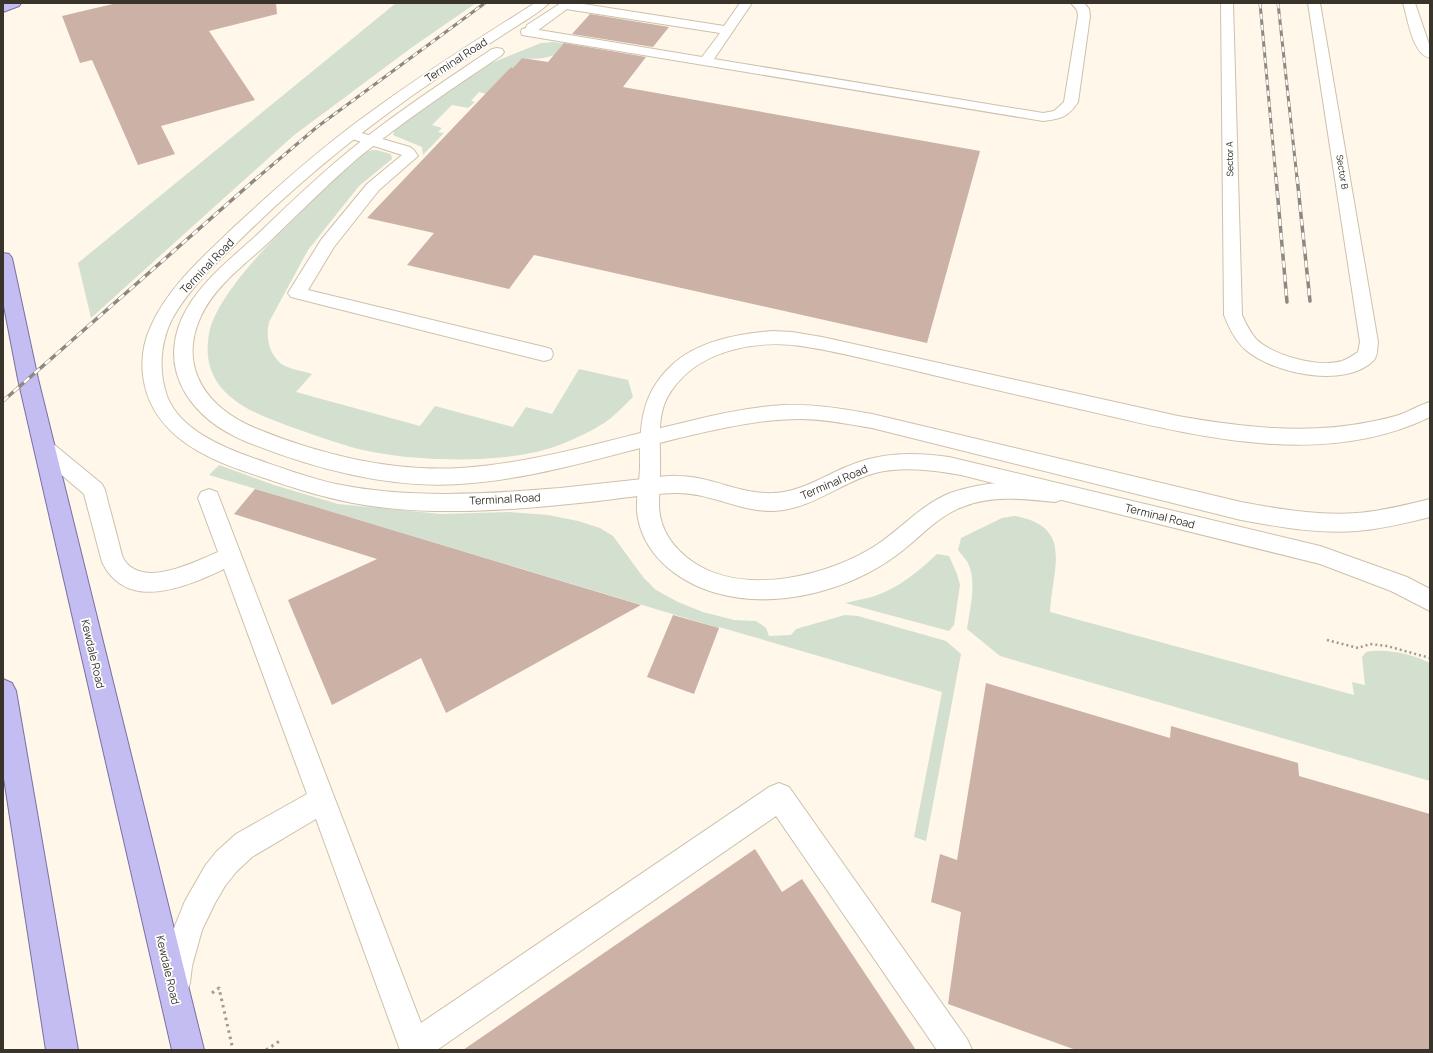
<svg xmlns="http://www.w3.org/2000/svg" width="1433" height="1053" font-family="Manrope,sans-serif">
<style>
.green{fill:#d3e0d0}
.building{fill:#cbb1a6}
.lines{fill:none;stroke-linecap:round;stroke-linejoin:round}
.lane-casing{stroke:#cdc1ab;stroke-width:2}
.street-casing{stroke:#cdc1ab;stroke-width:2}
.primary-casing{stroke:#7a70a5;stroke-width:2}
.path-far1{stroke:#a19b8f;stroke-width:2.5;stroke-dasharray:2 3;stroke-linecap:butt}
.path{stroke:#a19b8f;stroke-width:3;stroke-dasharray:2.5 4;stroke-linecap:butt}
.lane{fill:#fff;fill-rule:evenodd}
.street{fill:#fff;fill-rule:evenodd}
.primary{fill:#c4bdf1;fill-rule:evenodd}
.rail-far1-casing{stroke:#8e887d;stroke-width:3}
.rail-casing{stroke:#8e887d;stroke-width:3.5}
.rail-far1{stroke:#fff;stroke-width:2;stroke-dasharray:5.5;stroke-linecap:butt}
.rail{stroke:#fff;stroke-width:2.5;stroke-dasharray:7;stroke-linecap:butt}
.labels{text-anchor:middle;stroke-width:3.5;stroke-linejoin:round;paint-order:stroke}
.far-street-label{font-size:9px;fill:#38342b;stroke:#fff}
.street-label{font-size:11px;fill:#38342b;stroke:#fff}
</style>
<rect width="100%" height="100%" fill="#fff7e9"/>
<!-- green -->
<path class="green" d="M396 3H476L411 48 293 136 91 318 78 263Z
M554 42 574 45C558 56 541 61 522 58L513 68 511 67 486 94 479 92 471 101 475 102 468 108 452 105 432 125 442 128 438 132 444 133 423 155 422 147 393 135 395 129 484 66 541 43Z
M376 150 391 154 392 159 359 186 308 250 269 322C265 338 270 358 285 366 293 370 304 371 312 374L296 392 420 426 435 406 513 427 526 407 552 414 579 369 628 380 633 397C626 404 619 411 611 418 597 429 571 441 554 447 501 465 404 462 351 447 334 442 317 436 300 430 254 414 198 395 209 334 215 299 265 247 291 222 311 203 330 183 351 165 357 161 363 153 369 151 371 150 374 150 376 150Z
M219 465 274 485 338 504 441 514 509 512 548 515 578 521 600 528 613 536 643 577 656 590 678 602 703 612 734 620 756 621 766 628 769 636 791 635 796 629 845 615 858 616 946 641 961 654 926 841 914 837 942 692 719 627V628L209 475Z
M1014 516C1075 526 1052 569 1050 612L1354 695 1352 682 1365 685 1362 657 1366 652C1386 648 1412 654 1430 663V781L1000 656 967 629C970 608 977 582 968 563 965 558 961 554 958 550L961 538 1002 518Z
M937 554 949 556 957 574 960 585 954 625 949 631 845 603C854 601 863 599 872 597 897 589 918 572 937 554Z"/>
<!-- building -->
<path class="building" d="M117 3H276L277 14 209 31 255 100 161 126 175 154 138 165 92 60 80 63 62 16Z
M590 14 669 27 653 47 572 34Z
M564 43 646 57 623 87 980 151 927 343 534 255 509 289 407 265 434 233 367 218 511 67 513 68 522 58 548 62Z
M255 489 296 501 641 605 446 713 421 658 332 705 288 600 377 559 234 514Z
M673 615 719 628 694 694 647 677Z
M986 683 1170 738 1171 726 1298 763 1299 776 1430 814V1050H1076L948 1004 961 912 931 902 940 854 957 860Z
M755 849 782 892 802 879 916 1050H463Z"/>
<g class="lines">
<defs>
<path id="lane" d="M561 3H577L724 26 740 3H752L714 59 1043 113 1054 111 1064 102 1078 16 1077 10 1071 3H1084L1089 9 1090 16 1078 102C1068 117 1061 119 1043 121L522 35 521 32 522 29 527 28 702 57 720 33 566 9 562 8 560 5Z
M1221 3H1233L1242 315C1246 324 1250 332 1256 339 1274 356 1318 368 1342 361 1348 359 1353 355 1358 352L1360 342 1308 3H1320L1378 342C1377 348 1378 355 1374 360 1346 389 1275 374 1247 351 1236 342 1229 328 1224 315Z
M1403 3H1415L1430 47V58C1412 54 1408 19 1403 3Z
M351 130 410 147 414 150 418 156 379 190 334 247 308 290 544 347 551 349 553 354 551 359 544 361 291 297 288 293 321 240 367 184 402 155 346 137 344 134 346 131Z
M773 331 792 332 822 337 1178 416C1241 427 1306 435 1369 422 1379 420 1390 418 1399 415 1410 411 1419 405 1430 402V417C1318 471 1189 434 1075 408 1018 395 961 382 904 368 872 361 840 352 807 347 757 338 693 350 667 398 656 419 661 448 660 471 660 482 659 493 659 504 659 529 673 548 693 562 744 597 830 576 878 544 903 527 921 505 950 493 980 482 1032 477 1063 487L1066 493 1063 499 1055 502C1026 499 993 495 965 506 938 515 921 537 898 554 849 591 776 610 716 593 678 582 641 554 637 511 636 496 640 481 640 466 640 427 640 395 671 366 697 341 738 334 773 331Z
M44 440 51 442 102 484 105 490C109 507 114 523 118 540 120 546 121 553 123 558 141 590 194 562 218 552L198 498 201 492 209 489 217 492 421 1023 769 787 779 783 789 787 967 1039 972 1050H937L776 816 437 1050H400L316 819 252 857 236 872 225 886 215 903 202 930 192 966 190 983 186 994 175 998 164 994 160 983 166 948 185 901 205 866 216 852 236 834 307 794 224 569C186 587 127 613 102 562L84 494 37 454 34 448 37 442Z"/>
<path id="street" d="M535 3H549C538 14 522 22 509 31 486 46 462 61 439 77 371 123 308 174 249 231 224 256 197 280 178 309 161 334 157 367 167 396 180 430 224 448 256 459 282 468 309 478 336 484 409 499 486 494 560 488 587 485 615 482 643 479 654 478 667 475 678 476 711 476 741 495 774 493 800 492 822 477 846 467 880 452 913 452 949 457L1320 546 1407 577 1430 589V611L1391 591 1320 564 961 475C933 470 903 466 875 473 840 483 812 509 774 511 740 512 709 492 675 493 646 494 617 499 589 502 522 509 454 515 387 508 336 503 289 487 241 470 195 454 149 428 143 375 141 358 144 341 151 326 168 287 204 256 234 227 278 186 323 146 372 111 425 72 480 38 535 3Z
M561 3H575L537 31H527L526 28 527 25Z
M497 48 502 49 504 52 502 55C453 88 404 121 358 158 327 185 298 214 268 243 244 265 215 286 201 316 176 370 210 411 260 430 322 455 393 472 461 468 537 463 611 439 686 422 718 414 751 407 784 405 814 404 843 409 872 414L1241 502C1279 509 1318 516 1357 513 1382 511 1406 505 1430 499V517C1406 523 1382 529 1357 531 1318 534 1279 527 1241 520L872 428C848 424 824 419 800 419 763 419 727 427 692 435 615 453 539 479 460 484 389 489 312 468 247 442 195 421 157 375 182 318 198 283 231 259 259 233 288 205 317 177 349 151 394 114 443 82 492 49Z"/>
<path id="primary" d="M21 3 19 6 3 12V4Z
M3 253 9 254 12 258 38 379 204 1050H172L18 379 3 301Z
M3 679 12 683 16 691 78 1050H46L3 772Z"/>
</defs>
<!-- lane casing -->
<use href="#lane" class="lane-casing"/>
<!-- street casing -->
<use href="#street" class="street-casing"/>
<!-- primary casing -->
<use href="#primary" class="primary-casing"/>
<!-- path-far1 -->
<path class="path-far1" d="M1327 640 1358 648 1370 644 1387 646 1430 658"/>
<!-- path -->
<path class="path" d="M212 993 219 988 233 1050
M266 1050 281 1040"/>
<!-- lane -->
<use href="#lane" class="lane"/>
<!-- street -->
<use href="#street" class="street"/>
<!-- primary -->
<use href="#primary" class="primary"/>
<defs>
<path id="rail-far1" d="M1260 3 1276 178
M1278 3 1297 178
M257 178 317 127 485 3"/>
<path id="rail" d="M1276 177 1287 302
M1297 177 1310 301
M3 401 258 177"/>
</defs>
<!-- rail-far1 casing -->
<use href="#rail-far1" class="rail-far1-casing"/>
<!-- rail casing -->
<use href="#rail" class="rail-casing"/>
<!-- rail-far1 -->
<use href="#rail-far1" class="rail-far1"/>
<!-- rail -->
<use href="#rail" class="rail"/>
</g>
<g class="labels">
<!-- far-street labels -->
<g class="far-street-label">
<text transform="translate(1230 159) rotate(-91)" y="3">Sector A</text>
<text transform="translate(1342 172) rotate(81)" y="3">Sector B</text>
</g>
<!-- street labels -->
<g class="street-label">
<text transform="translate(456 60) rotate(-33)" y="4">Terminal Road</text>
<text transform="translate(207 266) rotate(-46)" y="4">Terminal Road</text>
<text transform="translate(834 482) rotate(-23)" y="4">Terminal Road</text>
<text transform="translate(505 499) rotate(-3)" y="4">Terminal Road</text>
<text transform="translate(1160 516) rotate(14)" y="4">Terminal Road</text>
<text transform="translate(93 654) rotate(77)" y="4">Kewdale Road</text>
<text transform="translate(168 970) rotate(77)" y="4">Kewdale Road</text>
</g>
</g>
<!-- border -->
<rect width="1433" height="1053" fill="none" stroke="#38342b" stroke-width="8"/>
</svg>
